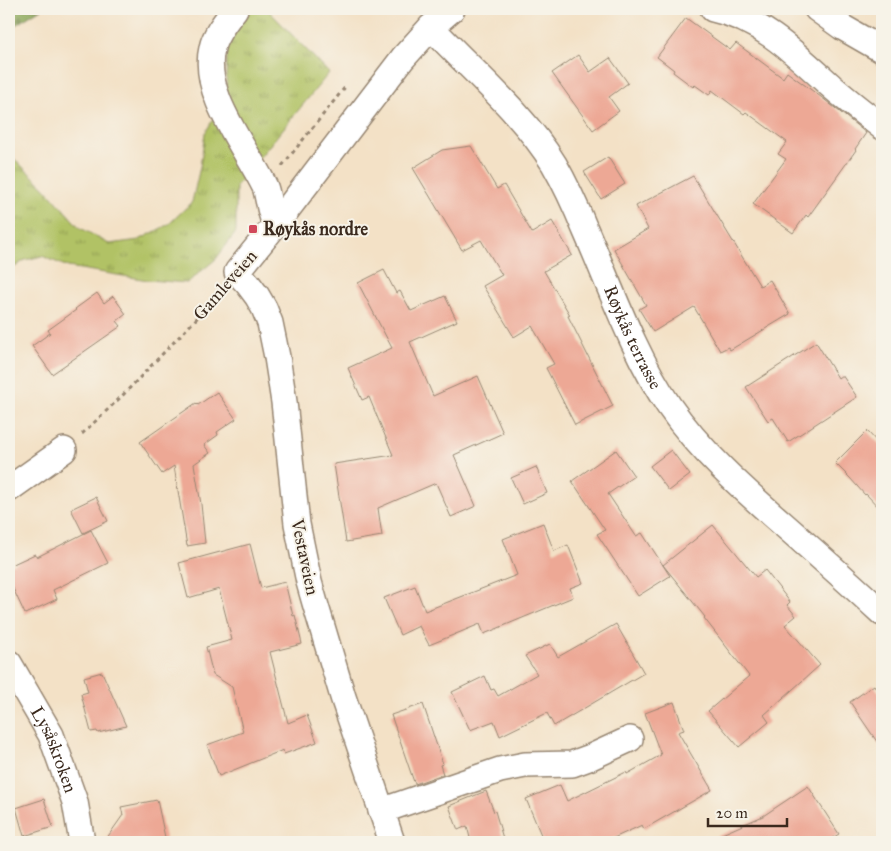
<svg xmlns="http://www.w3.org/2000/svg" width="891" height="851" font-family="'IM FELL Great Primer',serif">
<style>
.grass{fill:url(#grass-tufts);stroke:#767642}
.forest{fill:url(#forest-firs);stroke:#64693c}
.building{fill:#eda895}
.lines{fill:none;stroke-linecap:round;stroke-linejoin:round}
.minor-casing{stroke:#978672;stroke-width:28}
.path{stroke:#978672;stroke-width:3;stroke-dasharray:4 4;stroke-linecap:butt}
.minor{stroke:#fff;stroke-width:25}
.poi-dot{fill:#d1495b;stroke:#f7f3e8;stroke-width:2}
.labels{text-anchor:middle;stroke-width:4;stroke-linejoin:round;paint-order:stroke}
.poi-label{font-size:18px;font-weight:bold;fill:#3b2a1e;stroke:#f7f3e8;text-anchor:start}
.street-label{font-size:18px;fill:#3b2a1e;stroke:#f7f3e8}
</style>
<defs>
<pattern id="grass-tufts" width="24" height="20" patternUnits="userSpaceOnUse" patternTransform="scale(1.25)"><rect width="24" height="20" fill="#b1c265"/><path d="M3 7l-1-3M5 7V3M7 7l1-3M15 17l-1-3M17 17v-4M19 17l1-3" fill="none" stroke="#919e53"/></pattern>
<pattern id="forest-firs" width="22" height="20" patternUnits="userSpaceOnUse" patternTransform="scale(1.25)"><rect width="22" height="20" fill="#8ca85a"/><path d="M5 1l3.5 6h-7zM16 11l3.5 6h-7z" fill="#74894a"/></pattern>
</defs>
<rect width="100%" height="100%" fill="#f7f3e8"/>
<filter id="ink" filterUnits="userSpaceOnUse"><feTurbulence type="fractalNoise" baseFrequency=".02" numOctaves="2"/><feDisplacementMap in="SourceGraphic" scale="10" xChannelSelector="R" yChannelSelector="G"/><feConvolveMatrix kernelMatrix="1 2 1 2 8 2 1 2 1" color-interpolation-filters="sRGB"/></filter>
<filter id="wash" filterUnits="userSpaceOnUse"><feTurbulence type="fractalNoise" baseFrequency=".0096" numOctaves="4" result="noise"/><feDisplacementMap in="SourceGraphic" scale="20" xChannelSelector="R" yChannelSelector="G"/><feGaussianBlur stdDeviation="1.12" result="paint"/><feColorMatrix in="noise" values="0 0 0 0 0 0 0 0 0 0 0 0 0 0 0 0 0 1.4 0 .05"/><feComposite in="paint" operator="in"/></filter>
<g filter="url(#wash)">
<rect width="100%" height="100%" fill="#f3e1c6"/>
<!-- grass -->
<path class="grass" d="M252 9H267L329 73 236 186V232L216 259 187 283 148 280 68 267 42 256 25 260 9 271V154L44 187 79 227 109 244 139 240 169 224 192 202 200 167 205 133 227 96 226 76 228 36Z"/>
<!-- forest -->
<path class="forest" d="M9 9H41L9 29Z"/>
<g id="blocks">
<!-- building -->
<path class="building" d="M686 18 730 50 736 43 783 78 787 72 825 100 866 133 855 149 856 150 808 217 806 215 793 233 753 204 786 159 778 154 787 142 746 112 744 114 712 90 709 95 695 85 693 87 673 72 674 70 657 57Z
M578 55 590 72 610 58 628 83 609 97 619 111 593 130 552 73Z
M471 146 497 189 504 185 532 233 552 221 572 255 544 271 570 315 568 316 613 406 575 425 546 368 554 364 532 326 514 337 483 286 502 275 481 240 462 250 413 168 442 150Z
M608 157 625 184 601 199 584 172Z
M693 176 760 286 770 280 790 314 730 350 728 347 720 351 694 307 653 332 639 309 646 305 614 249 648 229 636 206Z
M384 270 396 293 400 291 411 311 445 296 457 321 410 342 433 396 478 376 503 433 454 455 476 506 451 517 436 483 378 508 382 536 346 542 334 464 393 455 369 397 362 400 348 368 392 348 358 283Z
M97 293 104 303 113 296 126 314 117 321 121 326 52 374 32 346 50 333 48 330 76 310 75 309Z
M816 342 838 378 842 375 857 397 788 442 773 418 768 421 746 387Z
M217 392 236 419 217 432 218 435 204 445 210 453 194 464 201 504 205 543 187 546 174 466 162 474 140 442 196 403 198 405Z
M867 431 882 447V511L866 494 865 495 850 478 835 463Z
M616 450 634 476 608 494 636 536 642 533 670 576 638 596 597 534 605 530 572 481Z
M671 450 690 475 669 491 650 466Z
M536 467 547 493 523 504 511 478Z
M96 497 108 521 83 533 71 509Z
M543 523 554 551 568 545 583 583 570 588 573 597 484 634 480 624 429 645 419 626 400 635 384 598 415 586 425 611 517 575 503 539Z
M713 525 756 577 765 570 790 602 787 605 796 616 785 625 820 665 764 715 769 722 739 747 708 711 749 676 704 618 705 617 663 565Z
M91 530 108 563 53 590 57 599 25 614 9 580V566L35 554 37 557Z
M250 544 261 588 285 582 293 616 295 615 302 644 270 652 288 723 307 715 317 742 284 754 283 750 219 776 207 745 243 732 232 687 213 675 206 647 232 640 219 589 188 598 179 563Z
M616 624 644 673 554 726 547 713 500 736 494 721 470 730 452 692 485 676 491 690 494 689 498 696 537 674 525 656 550 644 558 657Z
M102 672 126 726 98 733 97 731 91 732 81 694 88 692 84 677Z
M874 685 882 697V749L850 702Z
M674 702 684 730 678 732 712 790 644 829 642 825 605 842H544L526 799 560 785 567 801 626 772 627 774 661 755 645 713Z
M423 704 443 764 440 765 443 774 415 784V782H414L391 715Z
M808 786 839 834 826 842H704L763 816Z
M486 791 494 812 495 811 504 842H471L467 826 458 830 449 806Z
M44 799 53 827 24 836 16 808Z
M157 800 166 842H104L123 815 121 807Z"/>
</g>
</g>
<g filter="url(#ink)">
<use href="#blocks" fill-opacity="0" stroke="#978672" stroke-width="1"/>
<g class="lines">
<defs>
<g id="minor">
<path d="M235 9C226 21 215 34 212 48 201 94 245 146 264 185 267 190 267 197 269 203 270 211 273 218 275 225"/>
<path d="M713 9C761 19 796 54 831 86 847 100 865 114 882 127"/>
<path d="M817 9 842 27 882 50"/>
<path id="s1" d="M431 27C473 72 522 112 554 164 566 185 576 207 585 229 611 288 633 353 669 406 700 451 743 489 784 525 817 554 850 583 882 613"/>
<path d="M9 489 64 450"/>
<path id="s2" d="M9 663 51 735 75 802 82 842"/>
<path d="M381 811 500 770 525 765 572 764 591 757 630 739"/>
<path d="M392 842 343 697 315 603 309 582 297 524 284 402 277 357 270 323 264 308 257 296 248 284 237 272 280 219 403 58 431 27 452 9"/>
</g>
</defs>
<!-- minor casing -->
<use href="#minor" class="minor-casing"/>
<!-- path -->
<path class="path" d="M282 166 346 86
M82 434 121 397 198 317 221 291"/>
<!-- minor -->
<use href="#minor" class="minor"/>
</g>
</g>
<!-- markers -->
<rect class="poi-dot" x="248" y="224" width="10" height="10" rx="2.5"/>
<g class="labels">
<!-- poi labels -->
<g class="poi-label">
<text x="263" y="235">Røykås nordre</text>
</g>
<!-- street labels -->
<g class="street-label">
<text transform="translate(225 285) rotate(-49)" y="6">Gamleveien</text>
<text dy="6" stroke="none"><textPath href="#s1" startOffset="375">Røykås terrasse</textPath></text>
<text transform="translate(305 557) rotate(78)" y="6">Vestaveien</text>
<text dy="6" stroke="none"><textPath href="#s2" startOffset="98">Lysåskroken</textPath></text>
</g>
</g>
<!-- margin -->
<rect width="891" height="851" fill="none" stroke="#f7f3e8" stroke-width="30"/>
<!-- scale -->
<path d="M708 818v8h79v-8" fill="none" stroke="#3b2a1e" stroke-width="2.5"/>
<text x="716" y="818" font-size="15" fill="#3b2a1e" stroke="#f7f3e8" stroke-width="4" paint-order="stroke">20 m</text>
</svg>
